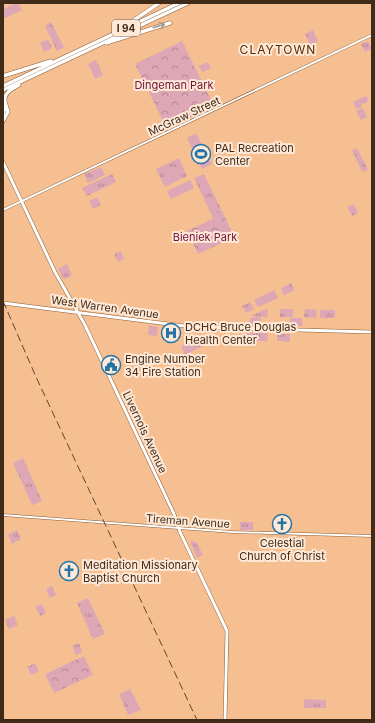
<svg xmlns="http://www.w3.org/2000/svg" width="375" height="723" font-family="Inter,sans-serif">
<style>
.grass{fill:url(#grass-tufts)}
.park{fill:url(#park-crowns)}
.garden{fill:#dda7b5}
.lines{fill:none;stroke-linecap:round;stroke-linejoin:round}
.minor-casing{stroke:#8d5c31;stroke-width:3}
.major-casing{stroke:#8d5c31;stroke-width:4}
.highway-casing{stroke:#8d5c31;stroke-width:4.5}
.minor{stroke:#fff;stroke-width:2}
.major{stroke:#fff;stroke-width:3}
.highway{stroke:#fff;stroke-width:3.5}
.rail{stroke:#60452e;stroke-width:1;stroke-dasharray:8 4;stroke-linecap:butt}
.oneway{stroke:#a0958c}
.labels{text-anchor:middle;stroke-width:4;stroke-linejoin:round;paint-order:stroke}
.shield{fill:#ffe8d6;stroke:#796452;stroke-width:1}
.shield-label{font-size:10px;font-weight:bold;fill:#402b19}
.park-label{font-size:11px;fill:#70123a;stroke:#ffe8d6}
.street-label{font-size:11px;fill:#402b19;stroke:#ffe8d6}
.poi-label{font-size:11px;fill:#402b19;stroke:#ffe8d6;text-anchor:start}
.neighbourhood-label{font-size:12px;letter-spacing:1px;fill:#502e0a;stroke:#ffe8d6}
</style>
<defs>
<pattern id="grass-tufts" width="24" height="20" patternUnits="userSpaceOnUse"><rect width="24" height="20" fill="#dda7b5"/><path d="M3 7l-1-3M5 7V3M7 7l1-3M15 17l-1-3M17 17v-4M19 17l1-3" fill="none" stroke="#b58892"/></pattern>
<pattern id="park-crowns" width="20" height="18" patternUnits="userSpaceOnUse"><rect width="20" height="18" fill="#dda7b5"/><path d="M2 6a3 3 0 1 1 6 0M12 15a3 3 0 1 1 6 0" fill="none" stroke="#b58892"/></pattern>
</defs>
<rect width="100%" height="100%" fill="#f6bf92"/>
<!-- grass -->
<path class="grass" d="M16 3H18L22 10 3 19V9Z
M51 22 64 47 57 51 45 26Z
M313 30 318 41 310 45 305 34Z
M48 39 52 48 44 52 40 43Z
M368 41 372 49 365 52 361 44Z
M96 60 103 75 95 79 88 64Z
M208 62 211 68 202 72 199 66Z
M366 96 369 101 363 104 361 103 362 107 356 109 353 102Z
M361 108 364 110 367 117 361 120 356 111Z
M357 148 368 170 362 172 352 150Z
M179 158 187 176 165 187 156 169Z
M101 167 105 175 88 183 84 174Z
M112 174 116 182 87 196 82 188Z
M204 174 221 209 211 214 194 178Z
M190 180 194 188 171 199 167 191Z
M97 197 101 205 93 209 89 201Z
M354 204 358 213 352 216 347 207Z
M121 251 124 259 118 262 114 254Z
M67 264 72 275 64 279 58 269Z
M291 283 295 290 284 295 281 288Z
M274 290 278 298 258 307 254 300Z
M250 302 254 309 246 313 242 306Z
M266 309H268L267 317 251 316Z
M280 309H293V317H280Z
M305 309 317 310 316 318 304 317Z
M320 310H335V318H320Z
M261 317 260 326 249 325 250 318Z
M290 318H302V326H290Z
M149 326 158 327 157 336 148 335Z
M247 333H268L267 341H246Z
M277 334H290V342L277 341Z
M198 338 200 342H206L207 344 185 355 181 346Z
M23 458 42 501 32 505 13 463Z
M240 522H253V530H240Z
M17 530 21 539 12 544 8 535Z
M190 541 196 542 203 555 197 558Z
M52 586 56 595 50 598 46 589Z
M88 598 105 634 93 639 77 603Z
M42 604 46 613 40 616 35 607Z
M14 616 18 625 9 629 5 620Z
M79 643 82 652 76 655 72 646Z
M35 663 39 671 31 675 27 667Z
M130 689 141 710 128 715 119 694Z
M304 699 326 700V708H304Z"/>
<!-- park -->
<path class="park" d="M182 41 214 106 165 130 162 119 135 64Z
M221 209 233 234 221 240 222 243 198 254 187 231 213 219 211 214Z
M84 656 93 675 54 693 45 674Z"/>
<!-- garden -->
<path class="garden" d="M196 133 212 164 202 169 187 138Z"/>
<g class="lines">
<defs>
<path id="minor" d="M3 210 372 35
M3 515 233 532 372 536"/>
<path id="major" d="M3 162 55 272 85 325 174 514 180 532 227 631 225 720
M3 303 192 327 372 332"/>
<path id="highway" d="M124 27 159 3
M106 43 170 23
M3 76 51 61
M3 86 179 3
M3 90 188 3
M3 114 5 108 4 104
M3 121 8 112C7 108 6 106 5 102 3 93 12 89 19 85"/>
</defs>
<!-- minor casing -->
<use href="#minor" class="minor-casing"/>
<!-- major casing -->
<use href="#major" class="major-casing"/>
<!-- highway casing -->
<use href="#highway" class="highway-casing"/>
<!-- minor -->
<use href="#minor" class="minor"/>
<!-- major -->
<use href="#major" class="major"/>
<!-- highway -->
<use href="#highway" class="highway"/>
<!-- rail -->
<path class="rail" d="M3 301 36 377 197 720"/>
</g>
<!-- one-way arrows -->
<defs><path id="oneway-shaft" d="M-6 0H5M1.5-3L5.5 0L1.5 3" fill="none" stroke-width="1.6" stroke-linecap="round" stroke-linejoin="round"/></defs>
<use class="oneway" href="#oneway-shaft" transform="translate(159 26) rotate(-18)"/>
<!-- icons -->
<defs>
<symbol id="stadium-ring" viewBox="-11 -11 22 22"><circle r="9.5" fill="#ffe8d6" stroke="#2574a6" stroke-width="1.5"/><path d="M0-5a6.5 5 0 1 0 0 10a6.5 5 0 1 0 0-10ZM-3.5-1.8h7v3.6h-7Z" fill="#2574a6"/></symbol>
<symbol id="hospital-ring" viewBox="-11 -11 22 22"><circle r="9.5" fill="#ffe8d6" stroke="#2574a6" stroke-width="1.5"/><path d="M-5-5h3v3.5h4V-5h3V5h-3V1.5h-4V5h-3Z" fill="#2574a6"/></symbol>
<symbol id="civic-ring" viewBox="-11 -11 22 22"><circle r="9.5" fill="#ffe8d6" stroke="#2574a6" stroke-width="1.5"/><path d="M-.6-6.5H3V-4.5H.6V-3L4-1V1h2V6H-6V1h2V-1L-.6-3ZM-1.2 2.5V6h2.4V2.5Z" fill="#2574a6"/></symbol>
<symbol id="church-ring" viewBox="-11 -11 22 22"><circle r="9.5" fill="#ffe8d6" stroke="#2574a6" stroke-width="1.5"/><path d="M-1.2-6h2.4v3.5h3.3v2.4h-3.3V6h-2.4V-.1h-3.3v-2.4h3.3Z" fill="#2574a6"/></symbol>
</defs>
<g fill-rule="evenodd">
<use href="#stadium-ring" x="190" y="143" width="22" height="22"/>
<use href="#hospital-ring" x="160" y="322" width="22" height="22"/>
<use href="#civic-ring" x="100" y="354" width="22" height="22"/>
<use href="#church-ring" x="271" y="513" width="22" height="22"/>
<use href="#church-ring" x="58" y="560" width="22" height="22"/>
</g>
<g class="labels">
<!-- shield labels -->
<rect class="shield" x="112" y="20" width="28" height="16" rx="3"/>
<g class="shield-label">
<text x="126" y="32">I 94</text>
</g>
<!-- park labels -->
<g class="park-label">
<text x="174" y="89">Dingeman Park</text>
<text x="205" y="241">Bieniek Park</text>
</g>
<!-- street labels -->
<g class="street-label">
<text transform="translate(184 116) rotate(-25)" y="4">McGraw Street</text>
<text transform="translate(105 307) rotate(8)" y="4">West Warren Avenue</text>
<text transform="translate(145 432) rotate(65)" y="4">Livernois Avenue</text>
<text transform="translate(188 521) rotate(4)" y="4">Tireman Avenue</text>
</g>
<!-- poi labels -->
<g class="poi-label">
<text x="215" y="152">PAL Recreation<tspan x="215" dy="13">Center</tspan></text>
<text x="185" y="331">DCHC Bruce Douglas<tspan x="185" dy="13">Health Center</tspan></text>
<text x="125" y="363">Engine Number<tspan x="125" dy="13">34 Fire Station</tspan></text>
<text x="282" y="547" text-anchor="middle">Celestial<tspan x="282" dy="13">Church of Christ</tspan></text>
<text x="83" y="569">Meditation Missionary<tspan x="83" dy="13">Baptist Church</tspan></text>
</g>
<!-- neighbourhood labels -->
<g class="neighbourhood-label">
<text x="278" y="54">CLAYTOWN</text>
</g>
</g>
<!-- border -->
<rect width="375" height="723" fill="none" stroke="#402b19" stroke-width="8"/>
</svg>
